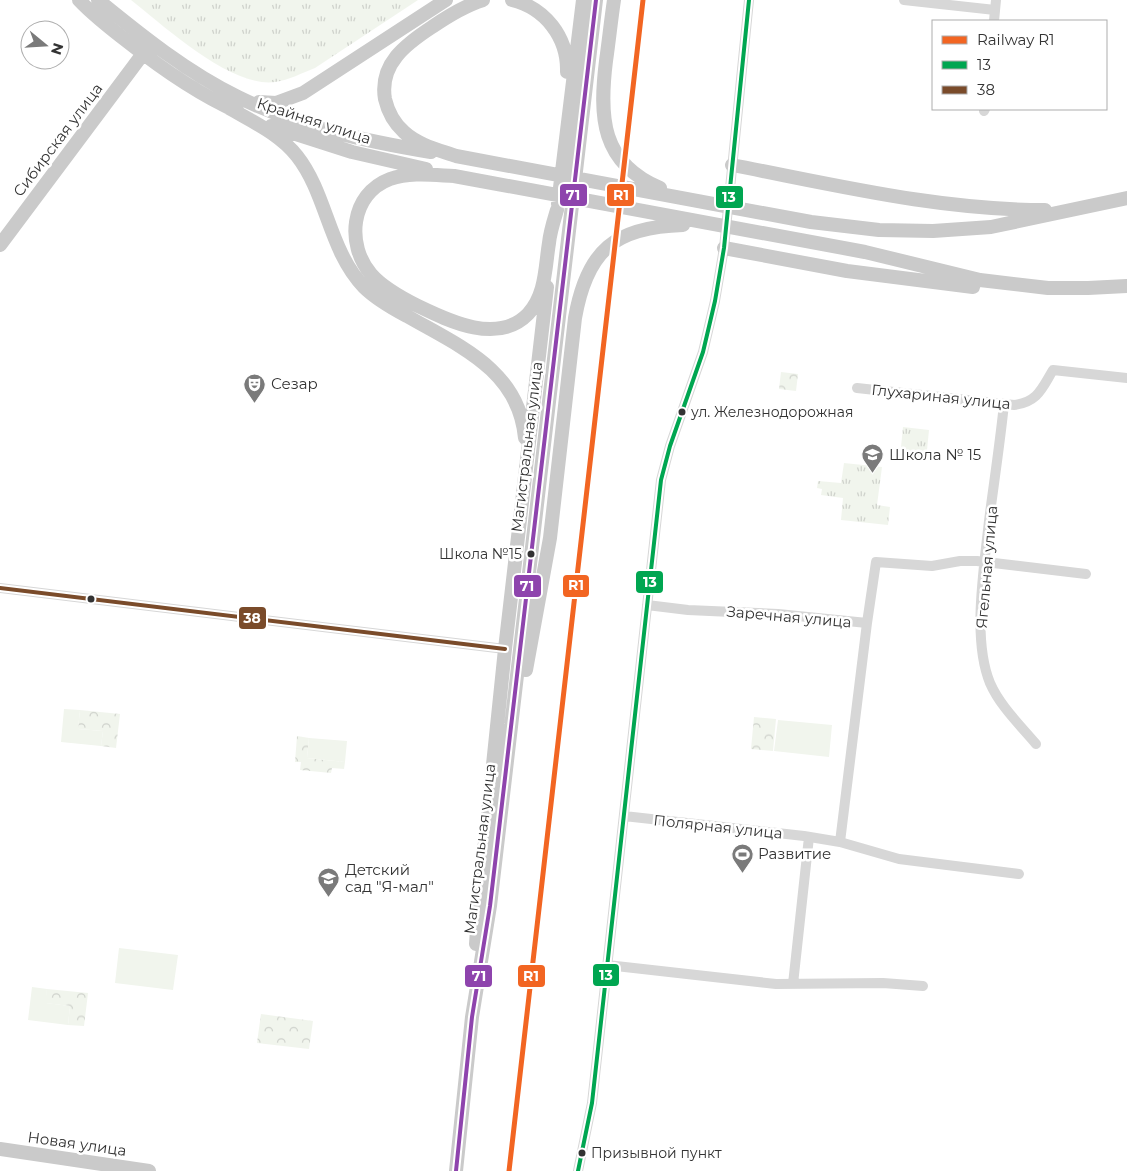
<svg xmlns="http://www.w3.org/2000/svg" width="1127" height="1171" font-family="Montserrat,sans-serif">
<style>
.grass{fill:url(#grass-tufts)}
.park{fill:url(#park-crowns)}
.garden{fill:#f1f5ed}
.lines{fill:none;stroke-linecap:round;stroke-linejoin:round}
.minor{stroke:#d7d7d7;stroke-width:10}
.major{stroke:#cacaca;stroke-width:14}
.bus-1-casing{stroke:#fff;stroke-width:8}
.bus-2-casing{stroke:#fff;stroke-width:8}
.bus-3-casing{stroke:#fff;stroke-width:8}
.bus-1{stroke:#00a651;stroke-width:4}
.bus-2{stroke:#7a4b2a;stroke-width:4}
.bus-3{stroke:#8e44ad;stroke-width:4}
.rail-1-casing{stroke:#fff;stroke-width:9}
.rail-1{stroke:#f26522;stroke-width:5}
.bus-dot{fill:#333;stroke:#fff;stroke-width:2}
.labels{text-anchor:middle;stroke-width:5;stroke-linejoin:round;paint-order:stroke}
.bus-label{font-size:14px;fill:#333;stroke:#fff;text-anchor:start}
.street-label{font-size:15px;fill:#333;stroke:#fff}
.poi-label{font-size:15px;fill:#333;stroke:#fff;text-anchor:start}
.line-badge{stroke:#fff;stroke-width:2}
.badge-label{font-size:14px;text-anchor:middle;font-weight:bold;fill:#fff}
</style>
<defs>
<pattern id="grass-tufts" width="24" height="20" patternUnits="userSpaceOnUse" patternTransform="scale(1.25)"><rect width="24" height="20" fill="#f1f5ed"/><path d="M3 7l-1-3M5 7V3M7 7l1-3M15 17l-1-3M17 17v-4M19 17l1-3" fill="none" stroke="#cfd2cc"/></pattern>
<pattern id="park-crowns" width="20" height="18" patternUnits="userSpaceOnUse" patternTransform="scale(1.25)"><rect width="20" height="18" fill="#f1f5ed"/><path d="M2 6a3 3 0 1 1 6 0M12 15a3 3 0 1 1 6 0" fill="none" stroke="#cfd2cc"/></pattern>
</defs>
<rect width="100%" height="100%" fill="#fff"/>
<!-- grass -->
<path class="grass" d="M131 0H418L315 68C302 73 289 80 275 82 231 88 164 26 131 0Z
M903 427 929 430 926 460 900 457Z
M844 463 882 467 877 505 890 507 888 525 841 520 843 498 821 495 822 489 817 488 818 481 841 483Z"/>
<!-- park -->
<path class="park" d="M781 372 798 374 796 391 779 389Z
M80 710 120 714 116 748 101 746 103 731 78 729Z
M754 717 776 719 773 751 751 749Z
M297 736 309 738 307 758 345 762 344 769 332 768 331 773 300 770 301 762H295Z
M47 989 88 993 84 1026 68 1025 70 1006 45 1003Z
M261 1014 313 1021 309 1049 257 1043Z"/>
<!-- garden -->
<path class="garden" d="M64 709 80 710 78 729 103 731 101 746 61 742Z
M778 720 832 725 829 757 774 751Z
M309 738 347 741 345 762 307 758Z
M119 948 178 955 173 990 115 983Z
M32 987 47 989 46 1003 70 1006 68 1025 28 1020Z"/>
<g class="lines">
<!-- minor -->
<path class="minor" d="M904 0 995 10
M994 21 996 0
M984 111 985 109
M857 388 1014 405C1038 402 1042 388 1053 370L1127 378
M1004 404C1000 443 994 482 989 521 984 569 972 639 990 683 1000 706 1020 725 1036 744
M0 588 505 649
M647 605 688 610 778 614 867 623 876 562 932 566 960 561H977L1086 574
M624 816 804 836 840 842 899 859 1019 874
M840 842 867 623
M607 965 776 984 883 983 923 986
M793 984 809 837
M578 1171 592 1103 661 480 670 446 703 352 715 301 724 248 749 0"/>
<!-- major -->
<path class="major" d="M79 0C94 16 111 29 128 42 162 69 198 94 238 112
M98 0C142 36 187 72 238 97 299 127 365 141 431 152
M483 0C464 6 448 16 432 27 406 44 379 64 385 99 388 112 394 123 404 132 418 145 439 150 456 156L811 222 879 230 933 231 991 227 1127 198
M512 0C545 8 568 37 567 72
M614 0C611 20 609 40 606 61 599 117 601 163 660 188
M259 102 276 103 303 93 446 0
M229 108C253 122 280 134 297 156 327 194 329 251 364 287 376 299 392 308 407 316 459 346 519 370 525 438
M271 126 352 152 426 169
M732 165C836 185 938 210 1045 210
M558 204 583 0
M557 210C554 220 550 232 549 243 545 267 546 295 528 314 498 345 449 321 418 306 402 298 383 288 371 274 346 245 350 194 390 179 410 172 433 175 454 176L865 252 980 280 1048 288H1088L1127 286
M0 245 148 47
M724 248 847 271 973 287
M526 670 550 538 575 318C587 250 615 227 683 225
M476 944 479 900 505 649 547 287
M0 1149 149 1171
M456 1171 472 1017 490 906 496 855 596 0"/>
<defs>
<path id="bus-1" d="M578 1171 592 1103 661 480 670 446 703 352 715 301 724 248 749 0"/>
<path id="bus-2" d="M0 588 505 649"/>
<path id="bus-3" d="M456 1171 472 1017 490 906 496 855 596 0"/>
</defs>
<!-- bus-1 casing -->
<use href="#bus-1" class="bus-1-casing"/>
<!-- bus-2 casing -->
<use href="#bus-2" class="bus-2-casing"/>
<!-- bus-3 casing -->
<use href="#bus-3" class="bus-3-casing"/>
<!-- bus-1 -->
<use href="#bus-1" class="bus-1"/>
<!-- bus-2 -->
<use href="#bus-2" class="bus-2"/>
<!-- bus-3 -->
<use href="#bus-3" class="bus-3"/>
<defs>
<path id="rail-1" d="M509 1171 643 0"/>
</defs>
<!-- rail-1 casing -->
<use href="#rail-1" class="rail-1-casing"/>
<!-- rail-1 -->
<use href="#rail-1" class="rail-1"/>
</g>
<!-- icons -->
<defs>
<symbol id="theatre-pin" viewBox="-11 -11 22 30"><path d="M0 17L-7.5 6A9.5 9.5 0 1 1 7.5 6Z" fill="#7a7a7a" stroke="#fff"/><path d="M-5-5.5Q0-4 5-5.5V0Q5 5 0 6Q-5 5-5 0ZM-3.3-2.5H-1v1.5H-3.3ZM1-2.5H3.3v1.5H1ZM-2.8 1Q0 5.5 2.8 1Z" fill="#fff"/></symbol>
<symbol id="school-pin" viewBox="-11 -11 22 30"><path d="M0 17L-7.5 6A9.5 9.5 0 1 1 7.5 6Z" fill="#7a7a7a" stroke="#fff"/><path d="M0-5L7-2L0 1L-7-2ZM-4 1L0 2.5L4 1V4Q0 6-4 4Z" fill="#fff"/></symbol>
<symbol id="stadium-pin" viewBox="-11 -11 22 30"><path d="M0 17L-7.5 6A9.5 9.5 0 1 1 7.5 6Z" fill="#7a7a7a" stroke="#fff"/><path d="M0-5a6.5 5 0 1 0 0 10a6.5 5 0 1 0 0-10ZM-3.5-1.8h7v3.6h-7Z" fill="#fff"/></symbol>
</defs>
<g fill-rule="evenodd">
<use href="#theatre-pin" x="242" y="372" width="25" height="34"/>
<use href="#school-pin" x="860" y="442" width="25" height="34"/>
<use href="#stadium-pin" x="730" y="842" width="25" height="34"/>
<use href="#school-pin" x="316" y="866" width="25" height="34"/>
</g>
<!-- markers -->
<g class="bus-dot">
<circle cx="682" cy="412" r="4.5"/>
<circle cx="531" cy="554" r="4.5"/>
<circle cx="91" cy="599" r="4.5"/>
<circle cx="582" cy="1153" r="4.5"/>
</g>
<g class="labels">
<!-- bus labels -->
<g class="bus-label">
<text x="691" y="417">ул. Железнодорожная</text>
<text x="522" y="559" text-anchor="end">Школа №15</text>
<text x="591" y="1158">Призывной пункт</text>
</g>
<!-- street labels -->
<g class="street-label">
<text transform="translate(314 121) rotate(18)" y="5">Крайняя улица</text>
<text transform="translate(58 140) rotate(-53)" y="5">Сибирская улица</text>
<text transform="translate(941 397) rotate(6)" y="5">Глухариная улица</text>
<text transform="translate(527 447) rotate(-83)" y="5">Магистральная улица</text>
<text transform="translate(987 567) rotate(-85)" y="5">Ягельная улица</text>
<text transform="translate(789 617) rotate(5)" y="5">Заречная улица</text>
<text transform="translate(718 827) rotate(6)" y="5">Полярная улица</text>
<text transform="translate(480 849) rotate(-83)" y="5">Магистральная улица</text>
<text transform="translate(77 1144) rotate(8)" y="5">Новая улица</text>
</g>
<!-- poi labels -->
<g class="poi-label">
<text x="271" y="389">Сезар</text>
<text x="889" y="460">Школа № 15</text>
<text x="758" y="859">Развитие</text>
<text x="345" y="875">Детский<tspan x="345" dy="17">сад "Я-мал"</tspan></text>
</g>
</g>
<g class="line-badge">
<rect x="606" y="183" width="29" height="24" rx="5" fill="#f26522"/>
<rect x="559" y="183" width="29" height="24" rx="5" fill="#8e44ad"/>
<rect x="715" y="185" width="29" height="24" rx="5" fill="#00a651"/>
<rect x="635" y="570" width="29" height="24" rx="5" fill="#00a651"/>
<rect x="562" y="574" width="28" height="24" rx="5" fill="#f26522"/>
<rect x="513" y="574" width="29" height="24" rx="5" fill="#8e44ad"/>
<rect x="238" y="606" width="29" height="24" rx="5" fill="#7a4b2a"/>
<rect x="592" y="963" width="28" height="24" rx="5" fill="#00a651"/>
<rect x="464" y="964" width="29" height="24" rx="5" fill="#8e44ad"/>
<rect x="517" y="964" width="29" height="24" rx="5" fill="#f26522"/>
</g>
<g class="badge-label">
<text x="621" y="200">R1</text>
<text x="573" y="200">71</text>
<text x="729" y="202">13</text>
<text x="650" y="587">13</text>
<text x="576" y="590">R1</text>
<text x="527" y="591">71</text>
<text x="252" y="623">38</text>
<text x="606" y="980">13</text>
<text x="479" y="981">71</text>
<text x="531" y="981">R1</text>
</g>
<!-- legend -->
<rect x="932" y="20" width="175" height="90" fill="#ffffff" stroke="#adadad"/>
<rect x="942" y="36" width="25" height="8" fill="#f26522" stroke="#adadad"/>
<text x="977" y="45" font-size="15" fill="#333333">Railway R1</text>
<rect x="942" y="61" width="25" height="8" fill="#00a651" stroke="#adadad"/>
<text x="977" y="70" font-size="15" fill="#333333">13</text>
<rect x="942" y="86" width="25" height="8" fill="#7a4b2a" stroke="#adadad"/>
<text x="977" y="95" font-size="15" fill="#333333">38</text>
<!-- north arrow -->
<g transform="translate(45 45) rotate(108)"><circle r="24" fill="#ffffff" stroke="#adadad"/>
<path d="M0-4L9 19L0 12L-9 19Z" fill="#7a7a7a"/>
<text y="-8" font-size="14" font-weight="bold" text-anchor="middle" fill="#333333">N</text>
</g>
</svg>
